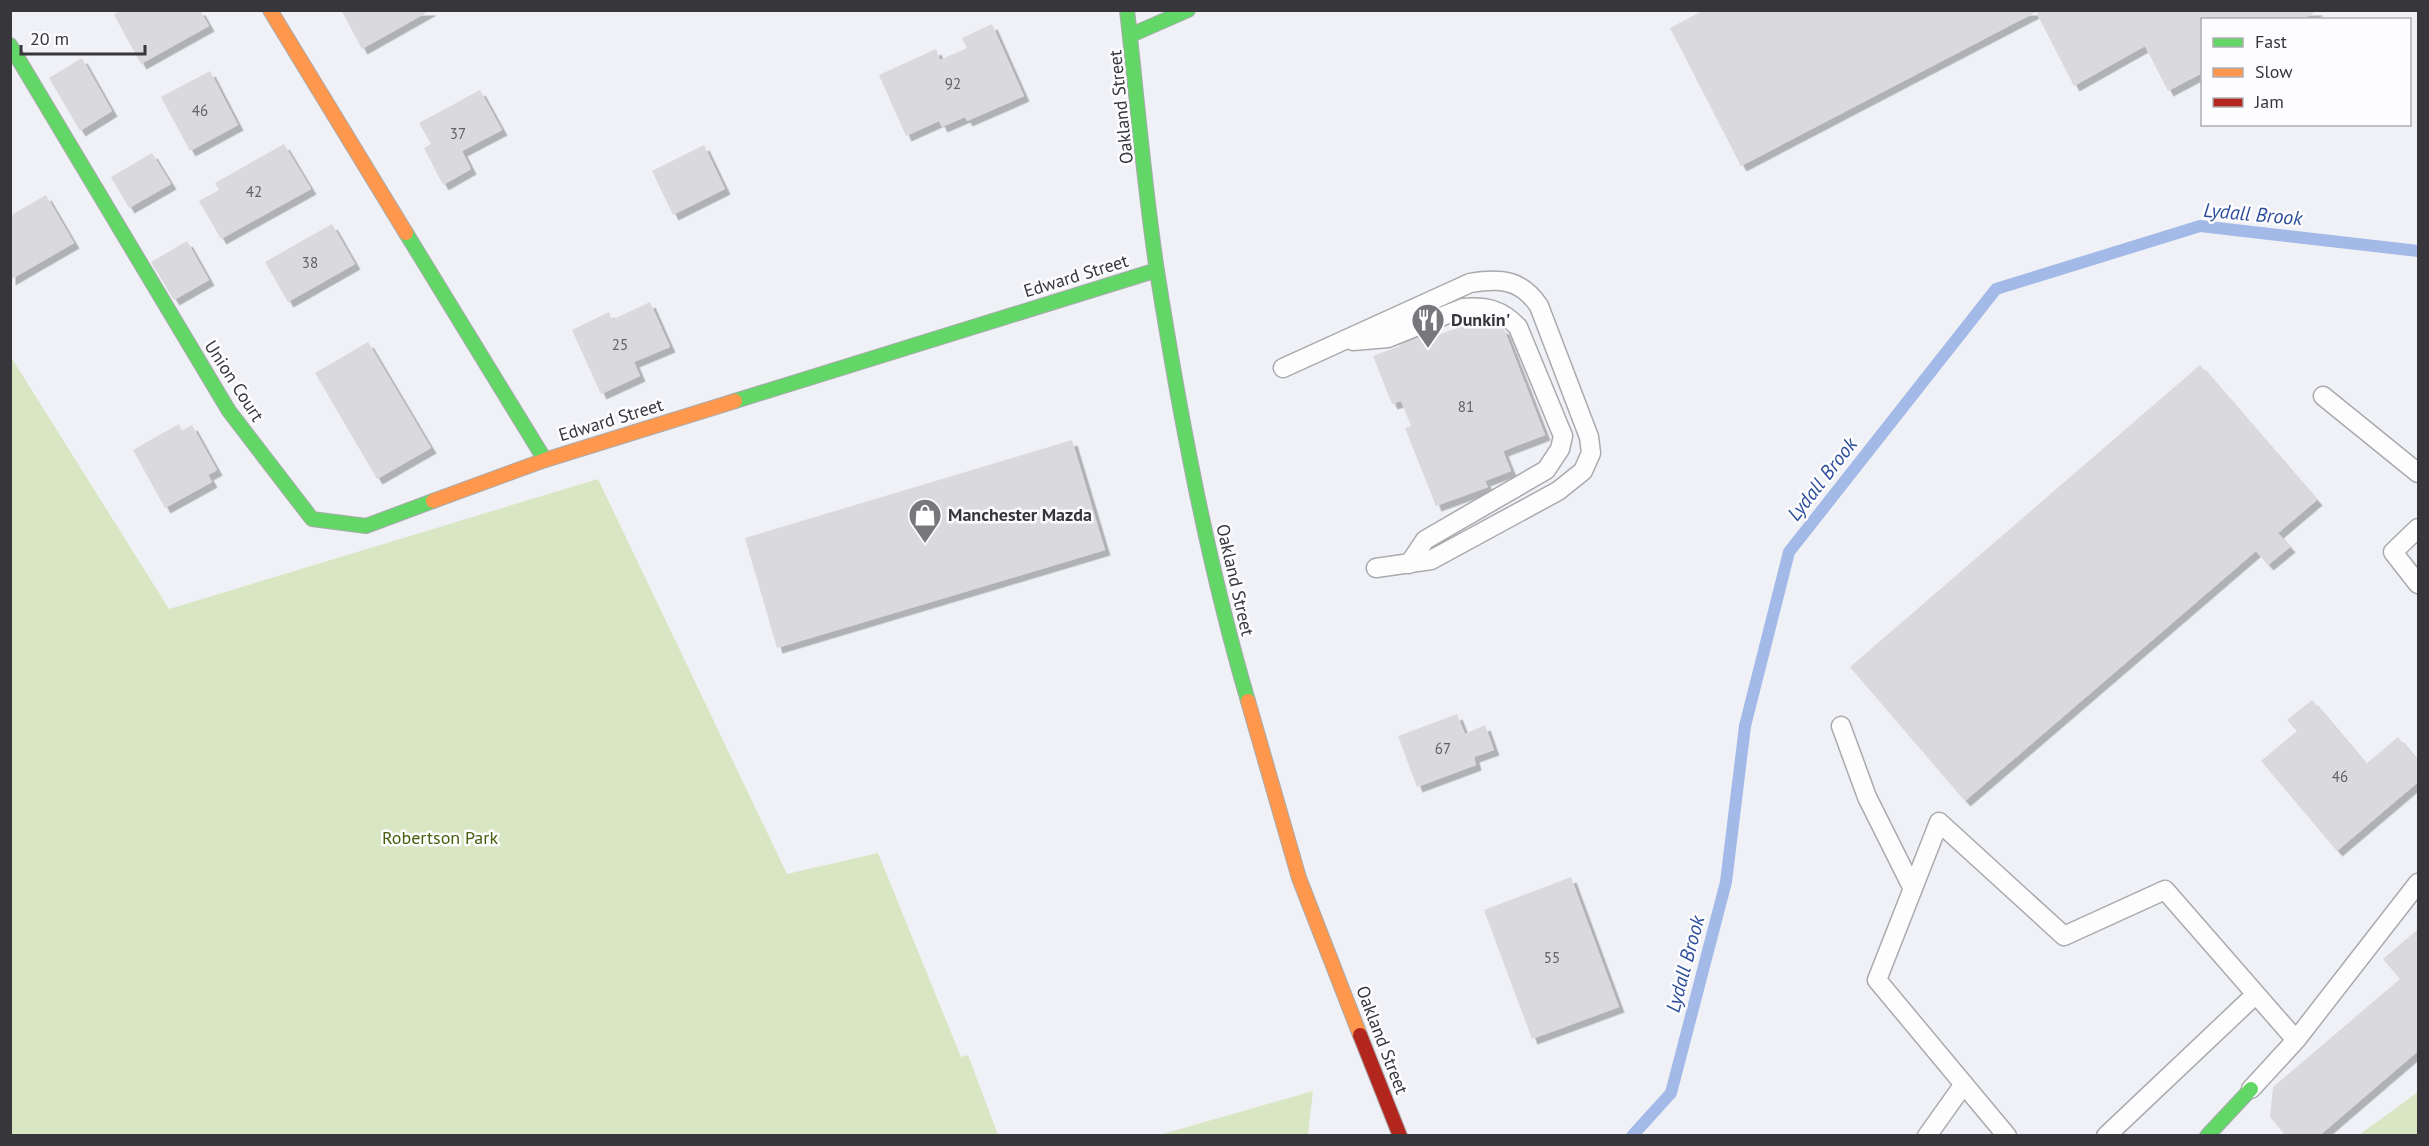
<svg xmlns="http://www.w3.org/2000/svg" width="2429" height="1146" font-family="'PT Sans',sans-serif">
<style>
.green{fill:#d9e6c4}
.lines{fill:none;stroke-linecap:round;stroke-linejoin:round}
.stream{stroke:#a3b9e7;stroke-width:12}
.building{fill:#dad9dc;filter:url(#shadow)}
.lane-casing{stroke:#a9aaad;stroke-width:21}
.fast-casing{stroke:#a9aaad;stroke-width:16}
.slow-casing{stroke:#a9aaad;stroke-width:16}
.jam-casing{stroke:#a9aaad;stroke-width:16}
.lane{stroke:#fdfdfe;stroke-width:18}
.fast{stroke:#63d668;stroke-width:14}
.slow{stroke:#ff974d;stroke-width:14}
.jam{stroke:#b3261e;stroke-width:14}
.labels{text-anchor:middle;stroke-width:5;stroke-linejoin:round;paint-order:stroke}
.number-label{font-size:15px;fill:#626165}
.street-label{font-size:18px;fill:#37373b;stroke:#fdfdff}
.poi-label{font-size:18px;font-weight:bold;fill:#37373b;stroke:#fdfdff;text-anchor:start}
.park-label{font-size:18px;fill:#495c09;stroke:#fdfdff}
.water-label{font-size:20px;font-style:italic;fill:#2d4e9a;stroke:#fdfdff}
</style>
<defs>
<filter id="shadow"><feDropShadow dx="5.5" dy="5.5" stdDeviation="0" flood-color="#0004"/></filter>
</defs>
<rect width="100%" height="100%" fill="#f0f1f6"/>
<!-- green -->
<path class="green" d="M11 357 169 609 598 479 787 874 878 853 961 1057 968 1055 998 1135H11Z
M1313 1091 1308 1135H1159Z
M2418 1092V1135H2359Z"/>
<g class="lines">
<!-- stream -->
<path class="stream" d="M1632 1136 1671 1093 1726 882 1745 726 1789 552 1996 289 2200 226 2418 251"/>
</g>
<!-- building -->
<path class="building" d="M121 10H200L209 26 141 64 114 15Z
M341 10H431L362 49Z
M1704 10H2318L2302 20H2202V73L2168 91 2145 46 2074 86 2036 12 1741 166 1670 28Z
M992 24 1024 96 967 121 965 117 942 127 939 121 906 136 879 75 936 49 940 60 967 48 962 38Z
M82 58 112 111 80 131 49 78Z
M210 71 238 125 190 151 161 97Z
M480 90 502 130 462 151 471 169 443 185 424 148 431 144 419 123Z
M284 144 311 189 221 239 199 201 219 190 215 183Z
M704 145 725 189 673 215 652 171Z
M152 153 171 184 129 208 111 177Z
M46 195 74 243 10 280V216Z
M332 224 355 264 288 302 265 262Z
M187 241 209 280 174 300 151 262Z
M650 302 670 347 634 362 640 376 601 394 572 330 609 312 612 320Z
M1478 320 1504 329 1545 435 1503 451 1511 471 1485 481 1488 487 1436 506 1405 428 1411 426 1401 401 1392 404 1373 356 1400 346 1398 341 1427 330 1430 338Z
M368 342 431 448 377 479 315 373Z
M2200 365 2317 500 2278 533 2290 547 2268 565 2256 551 1965 801 1850 667Z
M179 424 182 431 192 425 217 470 208 475 212 482 165 508 133 450Z
M1072 440 1105 550 777 648 745 538Z
M2312 700 2366 764 2398 737 2418 761V782L2337 851 2261 761 2297 731 2287 720Z
M1457 714 1465 734 1485 725 1494 750 1474 757 1476 765 1417 787 1398 736Z
M1571 877 1619 1007 1532 1039 1484 910Z
M2418 929V1051L2319 1136H2286L2270 1117 2273 1087 2400 979 2383 959Z"/>
<g class="lines">
<defs>
<path id="lane" d="M1353 341 1388 338 1463 308C1487 306 1502 310 1518 327L1563 436 1560 449 1546 470 1425 540 1409 564
M1283 368 1470 283C1500 278 1521 279 1539 306L1589 437 1591 453 1583 471 1558 491 1431 560 1376 568
M2323 396 2418 473
M2418 528 2393 552 2418 584
M1841 726 1867 797 1913 889
M2251 1089 2296 1040 2418 883
M1927 1136 1964 1084
M2007 1136 1877 980 1939 822 2064 936 2165 890 2296 1040
M2106 1136 2255 995"/>
<path id="fast" d="M1127 10C1137 97 1144 185 1157 271 1180 416 1207 561 1248 701
M1131 35 1188 10
M10 45 229 411 312 519 366 526 433 501
M406 233 545 460
M735 401 1157 270
M2207 1136 2251 1089"/>
<path id="slow" d="M270 10 406 233
M433 501 545 460 735 401
M1248 701 1299 878 1360 1035"/>
<path id="jam" d="M1360 1035 1400 1136"/>
</defs>
<!-- lane casing -->
<use href="#lane" class="lane-casing"/>
<!-- fast casing -->
<use href="#fast" class="fast-casing"/>
<!-- slow casing -->
<use href="#slow" class="slow-casing"/>
<!-- jam casing -->
<use href="#jam" class="jam-casing"/>
<!-- lane -->
<use href="#lane" class="lane"/>
<!-- fast -->
<use href="#fast" class="fast"/>
<!-- slow -->
<use href="#slow" class="slow"/>
<!-- jam -->
<use href="#jam" class="jam"/>
</g>
<!-- icons -->
<defs>
<symbol id="restaurant-pin" viewBox="-11 -11 22 30"><path d="M0 17L-7.5 6A9.5 9.5 0 1 1 7.5 6Z" fill="#78787c" stroke="#fdfdff"/><path d="M-5-6h1v4h1v-4h1v4h1v-4h1v5L-1.5 .5V6h-2V.5L-5-1ZM5-6V6H3V1.5H1.5Q1.5-4 5-6Z" fill="#fff"/></symbol>
<symbol id="shop-pin" viewBox="-11 -11 22 30"><path d="M0 17L-7.5 6A9.5 9.5 0 1 1 7.5 6Z" fill="#78787c" stroke="#fdfdff"/><path d="M-5-2.5h2.3a2.7 3.5 0 0 1 5.4 0H5L5.5 6h-11ZM-1.5-2.5h3a1.5 2.3 0 0 0-3 0Z" fill="#fff"/></symbol>
</defs>
<g fill-rule="evenodd">
<use href="#restaurant-pin" x="1409" y="301" width="38" height="52"/>
<use href="#shop-pin" x="906" y="496" width="38" height="52"/>
</g>
<g class="labels">
<!-- number labels -->
<g class="number-label">
<text x="953" y="89">92</text>
<text x="200" y="116">46</text>
<text x="458" y="139">37</text>
<text x="254" y="197">42</text>
<text x="310" y="268">38</text>
<text x="620" y="350">25</text>
<text x="1466" y="412">81</text>
<text x="1443" y="754">67</text>
<text x="2340" y="782">46</text>
<text x="1552" y="963">55</text>
</g>
<!-- street labels -->
<g class="street-label">
<text transform="translate(1121 107) rotate(-96)" y="6">Oakland Street</text>
<text transform="translate(1076 276) rotate(-17)" y="6">Edward Street</text>
<text transform="translate(234 381) rotate(57)" y="6">Union Court</text>
<text transform="translate(611 420) rotate(-17)" y="6">Edward Street</text>
<text transform="translate(1235 580) rotate(77)" y="6">Oakland Street</text>
<text transform="translate(1382 1040) rotate(69)" y="6">Oakland Street</text>
</g>
<!-- poi labels -->
<g class="poi-label">
<text x="1451" y="326">Dunkin'</text>
<text x="948" y="521">Manchester Mazda</text>
</g>
<!-- park labels -->
<g class="park-label">
<text x="440" y="844">Robertson Park</text>
</g>
<!-- water labels -->
<g class="water-label">
<text transform="translate(2253 214) rotate(5)" y="7">Lydall Brook</text>
<text transform="translate(1822 479) rotate(-52)" y="7">Lydall Brook</text>
<text transform="translate(1685 964) rotate(-75)" y="7">Lydall Brook</text>
</g>
</g>
<!-- border -->
<rect width="2429" height="1146" fill="none" stroke="#37373b" stroke-width="24"/>
<!-- legend -->
<rect x="2201" y="18" width="210" height="108" fill="#fdfdff" stroke="#aeaeb1" stroke-width="1.5"/>
<rect x="2213" y="38" width="30" height="9" fill="#63d668" stroke="#aeaeb1" stroke-width="1.5"/>
<text x="2255" y="48" font-size="18" fill="#37373b">Fast</text>
<rect x="2213" y="68" width="30" height="9" fill="#ff974d" stroke="#aeaeb1" stroke-width="1.5"/>
<text x="2255" y="78" font-size="18" fill="#37373b">Slow</text>
<rect x="2213" y="98" width="30" height="9" fill="#b3261e" stroke="#aeaeb1" stroke-width="1.5"/>
<text x="2255" y="108" font-size="18" fill="#37373b">Jam</text>
<!-- scale -->
<path d="M21 45v9h124v-9" fill="none" stroke="#37373b" stroke-width="3"/>
<text x="30" y="45" font-size="18" fill="#37373b" stroke="#fdfdff" stroke-width="4.5" paint-order="stroke">20 m</text>
</svg>
